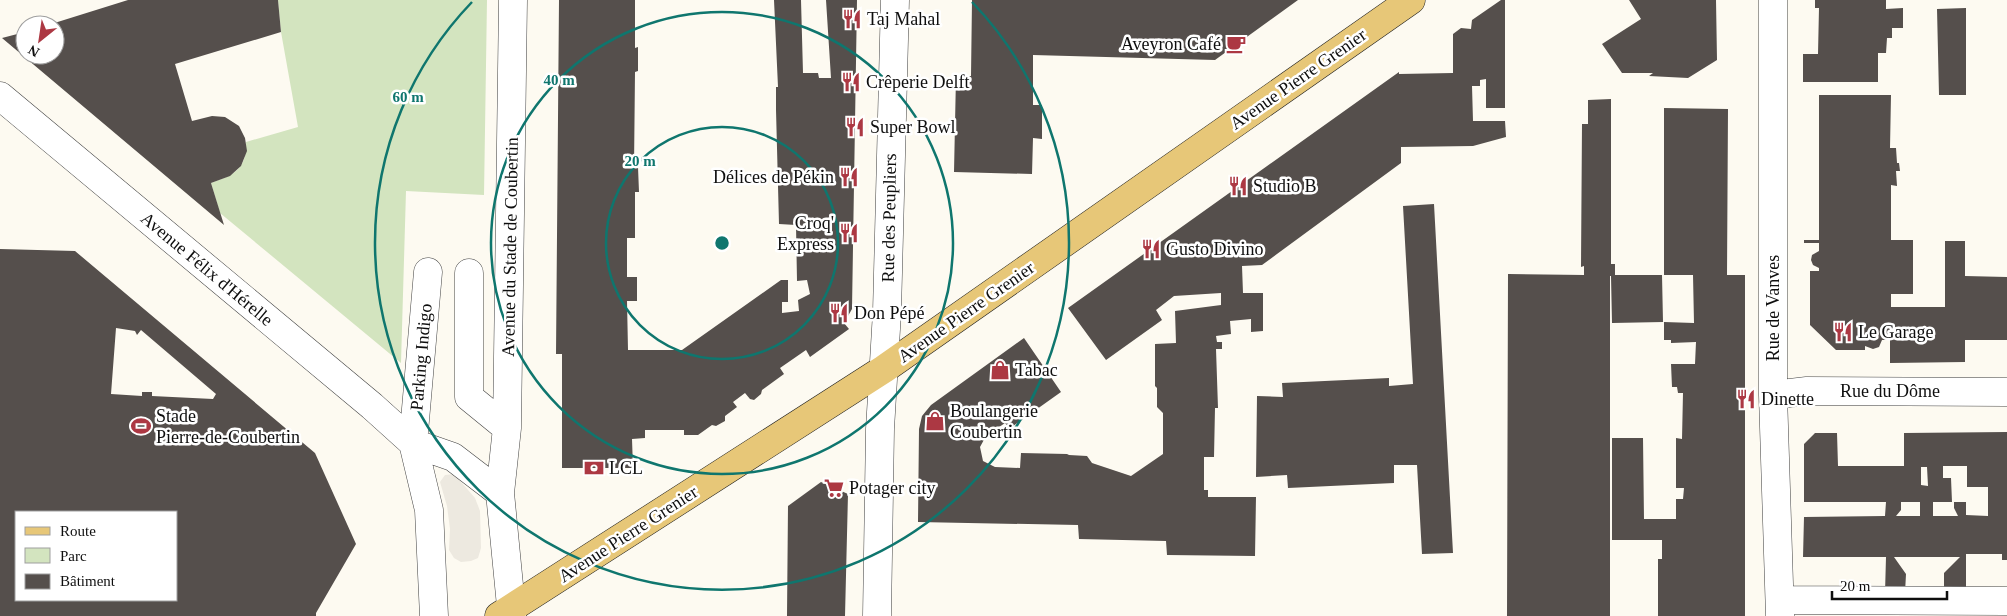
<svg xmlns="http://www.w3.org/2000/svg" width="2007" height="616" font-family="Georgia,serif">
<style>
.green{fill:#d3e4bf}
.plaza{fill:#ede9e0}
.building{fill:#554f4c;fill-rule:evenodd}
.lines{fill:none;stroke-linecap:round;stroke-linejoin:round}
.minor-casing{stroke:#414141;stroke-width:29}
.major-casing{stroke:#1f1f1f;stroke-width:29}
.minor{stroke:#fff;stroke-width:28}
.major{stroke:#e7c778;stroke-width:28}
.ring{fill:none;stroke:#0f766e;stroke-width:2.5}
.labels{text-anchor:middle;stroke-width:5;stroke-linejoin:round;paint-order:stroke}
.poi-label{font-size:18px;fill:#0e0e0e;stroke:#fff;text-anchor:start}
.street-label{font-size:18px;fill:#0e0e0e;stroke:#fff}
.centre{fill:#0f766e;stroke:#fff;stroke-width:2.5}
.ring-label{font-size:15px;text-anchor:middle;font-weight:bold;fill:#0f766e;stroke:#fff;stroke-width:5;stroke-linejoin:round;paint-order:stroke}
</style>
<rect width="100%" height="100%" fill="#fdfaf1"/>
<!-- green -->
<path class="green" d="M278 0H487L484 195 406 191 401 363 220 213 211 183C234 175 247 169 246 142L298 127 281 32Z"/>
<!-- plaza -->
<path class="plaza" d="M454 474 475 498 480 511 481 548 478 558 471 561 461 562 454 558 449 550 450 529 447 506 440 482 445 475Z"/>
<!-- building -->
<path class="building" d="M128 0H278L281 32 175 64 192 121 212 116 225 117 239 126 245 138 247 151 241 166 230 176 211 183 224 225 2 38 25 32V55H55V25H48Z
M559 0H635V48L638 47V71L635 72 634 168 638 167 639 192H635V238H627V277H637V301H627L628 350H682L781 280H788V302H782V313L799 311 798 300 810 294 807 280 797 281 796 225 779 224 776 110V87H778L774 0H801L803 73H818L819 78H831L826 0H857L852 309 844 323 849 329 810 357 806 350 780 368 784 374 762 390 761 394 754 400 750 399 745 393 733 402 737 407 725 416V421L716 426 712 425 698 435H684V430H645V438L632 439 633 468H562V354H556Z
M972 0H1298L1215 60 1033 55V105H1042V139L1033 138 1032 174 954 172 956 76H971Z
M1501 0H1505V108H1486V79L1480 80V86H1472L1473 121H1505L1506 137 1473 146 1401 147V163L1262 265 1242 266 1243 293H1263V331L1251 332V319L1230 321 1231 334 1216 336 1217 342H1222V349H1216L1218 408H1215L1214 457H1204V490H1208V497H1256L1255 556 1167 555 1166 541 1079 539 1078 525 918 522 919 429 922 416 931 405 1024 338 1061 392 1009 429 1005 423 986 436 980 447 983 461 995 467 1020 468 1021 453 1067 454 1069 455 1087 456 1092 463 1131 476 1163 454V413L1157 407V388L1155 386V344L1176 343 1175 311 1221 305V293L1174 296 1156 310 1162 320 1106 360 1068 308 1399 72V74L1453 73V34L1461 28 1471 29 1472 20Z
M1629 0H1716L1717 60 1688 78 1649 76 1653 73H1622L1602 44 1641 19Z
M1815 0H1886V9L1903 8V28H1892V38H1887L1886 53H1878V82H1803V54H1818L1819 8H1815Z
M1966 8V95H1939L1937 9Z
M1819 95H1891L1890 148H1896L1897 163H1899L1900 171H1896L1897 186 1891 185V240H1913V294H1891V307H1945V241H1965V276L2007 277V340H1965V362L1890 363V340H1882L1879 347 1873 349 1865 346V350H1836L1810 325V271H1819V268L1813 265 1811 260 1812 255 1819 251V243H1804V240H1819Z
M1611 99V264H1615V275H1662L1663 322 1612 323 1611 276H1610V616H1507L1508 274 1584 275V266L1581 267 1582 124H1588V100Z
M1664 108 1728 109 1727 275H1745V616H1658V559H1662V540H1612V438H1643L1644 519H1676V499H1683L1684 488H1676V438L1682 439 1683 393H1678L1677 387H1672L1671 364H1695L1696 342 1671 343V340H1664V322L1694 323 1693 275H1664Z
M1434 204 1453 553 1422 554 1417 465H1394V483L1288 488 1287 475 1256 477 1257 396 1283 397 1282 383 1389 378V386L1413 384 1403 206Z
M0 249 75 251 315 453 356 544 316 613V616H0ZM116 328 135 331 137 335 141 330 216 394 213 399 152 396V392H142V396L111 394ZM16 512H176V600H16Z
M2007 432V560H2002V554H1966V593H1944V573L1960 557H1894L1906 574 1905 593H1885L1886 557H1803L1804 517 1885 516 1886 502H1804V444L1815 433H1837L1838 466H1904V433ZM1943 466H1967V487H1988V516L1966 515V502H1954V508L1958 516H1933V502H1952L1951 478H1943ZM1921 467H1927L1928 486 1921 485ZM1901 502H1920V516H1896L1901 510Z
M821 482 848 494 845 616H787L788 506Z"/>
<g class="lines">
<defs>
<path id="minor" d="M1773 0V395L1780 616
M0 96 372 406 413 443 453 457 500 493
M428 272 413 443 429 510 434 616
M469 273V397L507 428
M1773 395 1807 391 2007 392
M1780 600 2006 601
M512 616 500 493 507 428 513 0
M877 616 880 429 887 312 895 0"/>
<path id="major" d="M499 616 884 369 1411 0"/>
</defs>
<!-- minor casing -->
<use href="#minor" class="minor-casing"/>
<!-- major casing -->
<use href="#major" class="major-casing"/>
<!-- minor -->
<use href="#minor" class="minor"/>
<!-- major -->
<use href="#major" class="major"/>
</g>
<!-- distance rings -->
<g class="ring">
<circle cx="722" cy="243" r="116"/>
<circle cx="722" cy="243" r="231"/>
<path d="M972 2A347 347 0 1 1 472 2"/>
</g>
<!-- icons -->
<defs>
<symbol id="restaurant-bare" viewBox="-9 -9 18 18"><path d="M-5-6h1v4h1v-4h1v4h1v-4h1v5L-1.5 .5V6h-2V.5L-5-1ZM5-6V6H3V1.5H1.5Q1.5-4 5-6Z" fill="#ac3843" stroke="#fff" stroke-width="2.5" paint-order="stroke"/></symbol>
<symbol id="cafe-bare" viewBox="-9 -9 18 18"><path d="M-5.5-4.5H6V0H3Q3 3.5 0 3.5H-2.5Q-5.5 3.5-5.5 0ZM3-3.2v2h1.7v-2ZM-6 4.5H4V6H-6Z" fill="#ac3843" stroke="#fff" stroke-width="2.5" paint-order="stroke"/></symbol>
<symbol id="shop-bare" viewBox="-9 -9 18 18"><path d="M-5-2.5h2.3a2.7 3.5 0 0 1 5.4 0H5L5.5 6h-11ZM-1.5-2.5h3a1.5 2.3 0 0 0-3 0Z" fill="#ac3843" stroke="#fff" stroke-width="2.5" paint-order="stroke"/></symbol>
<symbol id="stadium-bare" viewBox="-9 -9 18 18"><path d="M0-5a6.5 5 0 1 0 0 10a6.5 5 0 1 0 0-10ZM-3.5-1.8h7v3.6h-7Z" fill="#ac3843" stroke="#fff" stroke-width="2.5" paint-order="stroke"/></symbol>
<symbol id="bank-bare" viewBox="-9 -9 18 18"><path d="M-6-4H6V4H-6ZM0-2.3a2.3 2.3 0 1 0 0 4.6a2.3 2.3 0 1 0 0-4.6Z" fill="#ac3843" stroke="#fff" stroke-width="2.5" paint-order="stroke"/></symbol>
<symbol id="supermarket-bare" viewBox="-9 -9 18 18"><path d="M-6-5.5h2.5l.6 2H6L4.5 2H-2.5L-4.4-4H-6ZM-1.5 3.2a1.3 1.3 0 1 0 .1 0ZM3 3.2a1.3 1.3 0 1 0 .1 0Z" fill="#ac3843" stroke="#fff" stroke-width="2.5" paint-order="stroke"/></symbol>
</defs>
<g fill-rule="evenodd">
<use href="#restaurant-bare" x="838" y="5" width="28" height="28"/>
<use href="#cafe-bare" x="1222" y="30" width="28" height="28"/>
<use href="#restaurant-bare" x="837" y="68" width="28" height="28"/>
<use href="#restaurant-bare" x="841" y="113" width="28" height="28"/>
<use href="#restaurant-bare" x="835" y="163" width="28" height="28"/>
<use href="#restaurant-bare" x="1224" y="172" width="28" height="28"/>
<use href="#restaurant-bare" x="835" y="219" width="28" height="28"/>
<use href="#restaurant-bare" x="1137" y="235" width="28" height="28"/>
<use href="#restaurant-bare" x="825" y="299" width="28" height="28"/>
<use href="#restaurant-bare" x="1829" y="318" width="28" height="28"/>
<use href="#shop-bare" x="986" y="356" width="28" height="28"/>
<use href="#restaurant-bare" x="1732" y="385" width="28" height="28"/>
<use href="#shop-bare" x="921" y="407" width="28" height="28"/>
<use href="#stadium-bare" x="127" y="412" width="28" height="28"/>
<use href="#bank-bare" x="580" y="454" width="28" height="28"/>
<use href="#supermarket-bare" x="820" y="474" width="28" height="28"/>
</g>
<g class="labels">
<!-- poi labels -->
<g class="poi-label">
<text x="867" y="25">Taj Mahal</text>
<text x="1221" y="50" text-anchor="end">Aveyron Café</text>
<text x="866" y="88">Crêperie Delft</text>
<text x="870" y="133">Super Bowl</text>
<text x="834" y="183" text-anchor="end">Délices de Pékin</text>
<text x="1253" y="192">Studio B</text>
<text x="834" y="229" text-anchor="end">Croq'<tspan x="834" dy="21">Express</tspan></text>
<text x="1166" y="255">Gusto Divino</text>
<text x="854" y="319">Don Pépé</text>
<text x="1858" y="338">Le Garage</text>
<text x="1015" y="376">Tabac</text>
<text x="1761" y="405">Dinette</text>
<text x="950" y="417">Boulangerie<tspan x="950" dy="21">Coubertin</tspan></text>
<text x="156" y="422">Stade<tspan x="156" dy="21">Pierre-de-Coubertin</tspan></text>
<text x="609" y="474">LCL</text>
<text x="849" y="494">Potager city</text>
</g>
<!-- street labels -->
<g class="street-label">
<text transform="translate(1298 79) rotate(-35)" y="6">Avenue Pierre Grenier</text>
<text transform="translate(889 218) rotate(-89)" y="6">Rue des Peupliers</text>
<text transform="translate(510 247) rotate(-89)" y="6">Avenue du Stade de Coubertin</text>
<text transform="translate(207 269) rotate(40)" y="6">Avenue Félix d'Hérelle</text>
<text transform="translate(1773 308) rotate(-90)" y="6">Rue de Vanves</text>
<text transform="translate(966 312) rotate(-35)" y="6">Avenue Pierre Grenier</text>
<text transform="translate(421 357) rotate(-85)" y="6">Parking Indigo</text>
<text x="1890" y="397">Rue du Dôme</text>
<text transform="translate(628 534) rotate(-33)" y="6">Avenue Pierre Grenier</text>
</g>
</g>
<circle cx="722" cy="243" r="8" class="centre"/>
<g class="ring-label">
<text x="559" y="85">40 m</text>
<text x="408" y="102">60 m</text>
<text x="640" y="166">20 m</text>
</g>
<!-- legend -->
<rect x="15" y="511" width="162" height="90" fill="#ffffff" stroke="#9f9f9f"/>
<rect x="25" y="527" width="25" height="8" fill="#e7c778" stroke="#9f9f9f"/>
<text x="60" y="536" font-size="15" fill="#0e0e0e">Route</text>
<rect x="25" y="548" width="25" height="15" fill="#d3e4bf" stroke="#9f9f9f"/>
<text x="60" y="561" font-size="15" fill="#0e0e0e">Parc</text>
<rect x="25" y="574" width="25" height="15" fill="#554f4c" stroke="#9f9f9f"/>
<text x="60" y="586" font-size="15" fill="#0e0e0e">Bâtiment</text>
<!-- north arrow -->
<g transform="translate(40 40) rotate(210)"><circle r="24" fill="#ffffff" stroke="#9f9f9f"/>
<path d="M0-4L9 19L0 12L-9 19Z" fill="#ac3843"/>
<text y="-8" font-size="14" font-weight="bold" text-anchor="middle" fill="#0e0e0e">N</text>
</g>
<!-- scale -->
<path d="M1832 591v8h115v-8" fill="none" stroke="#0e0e0e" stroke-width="2.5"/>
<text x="1840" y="591" font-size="15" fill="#0e0e0e" stroke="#ffffff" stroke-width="4" paint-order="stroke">20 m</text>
</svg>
